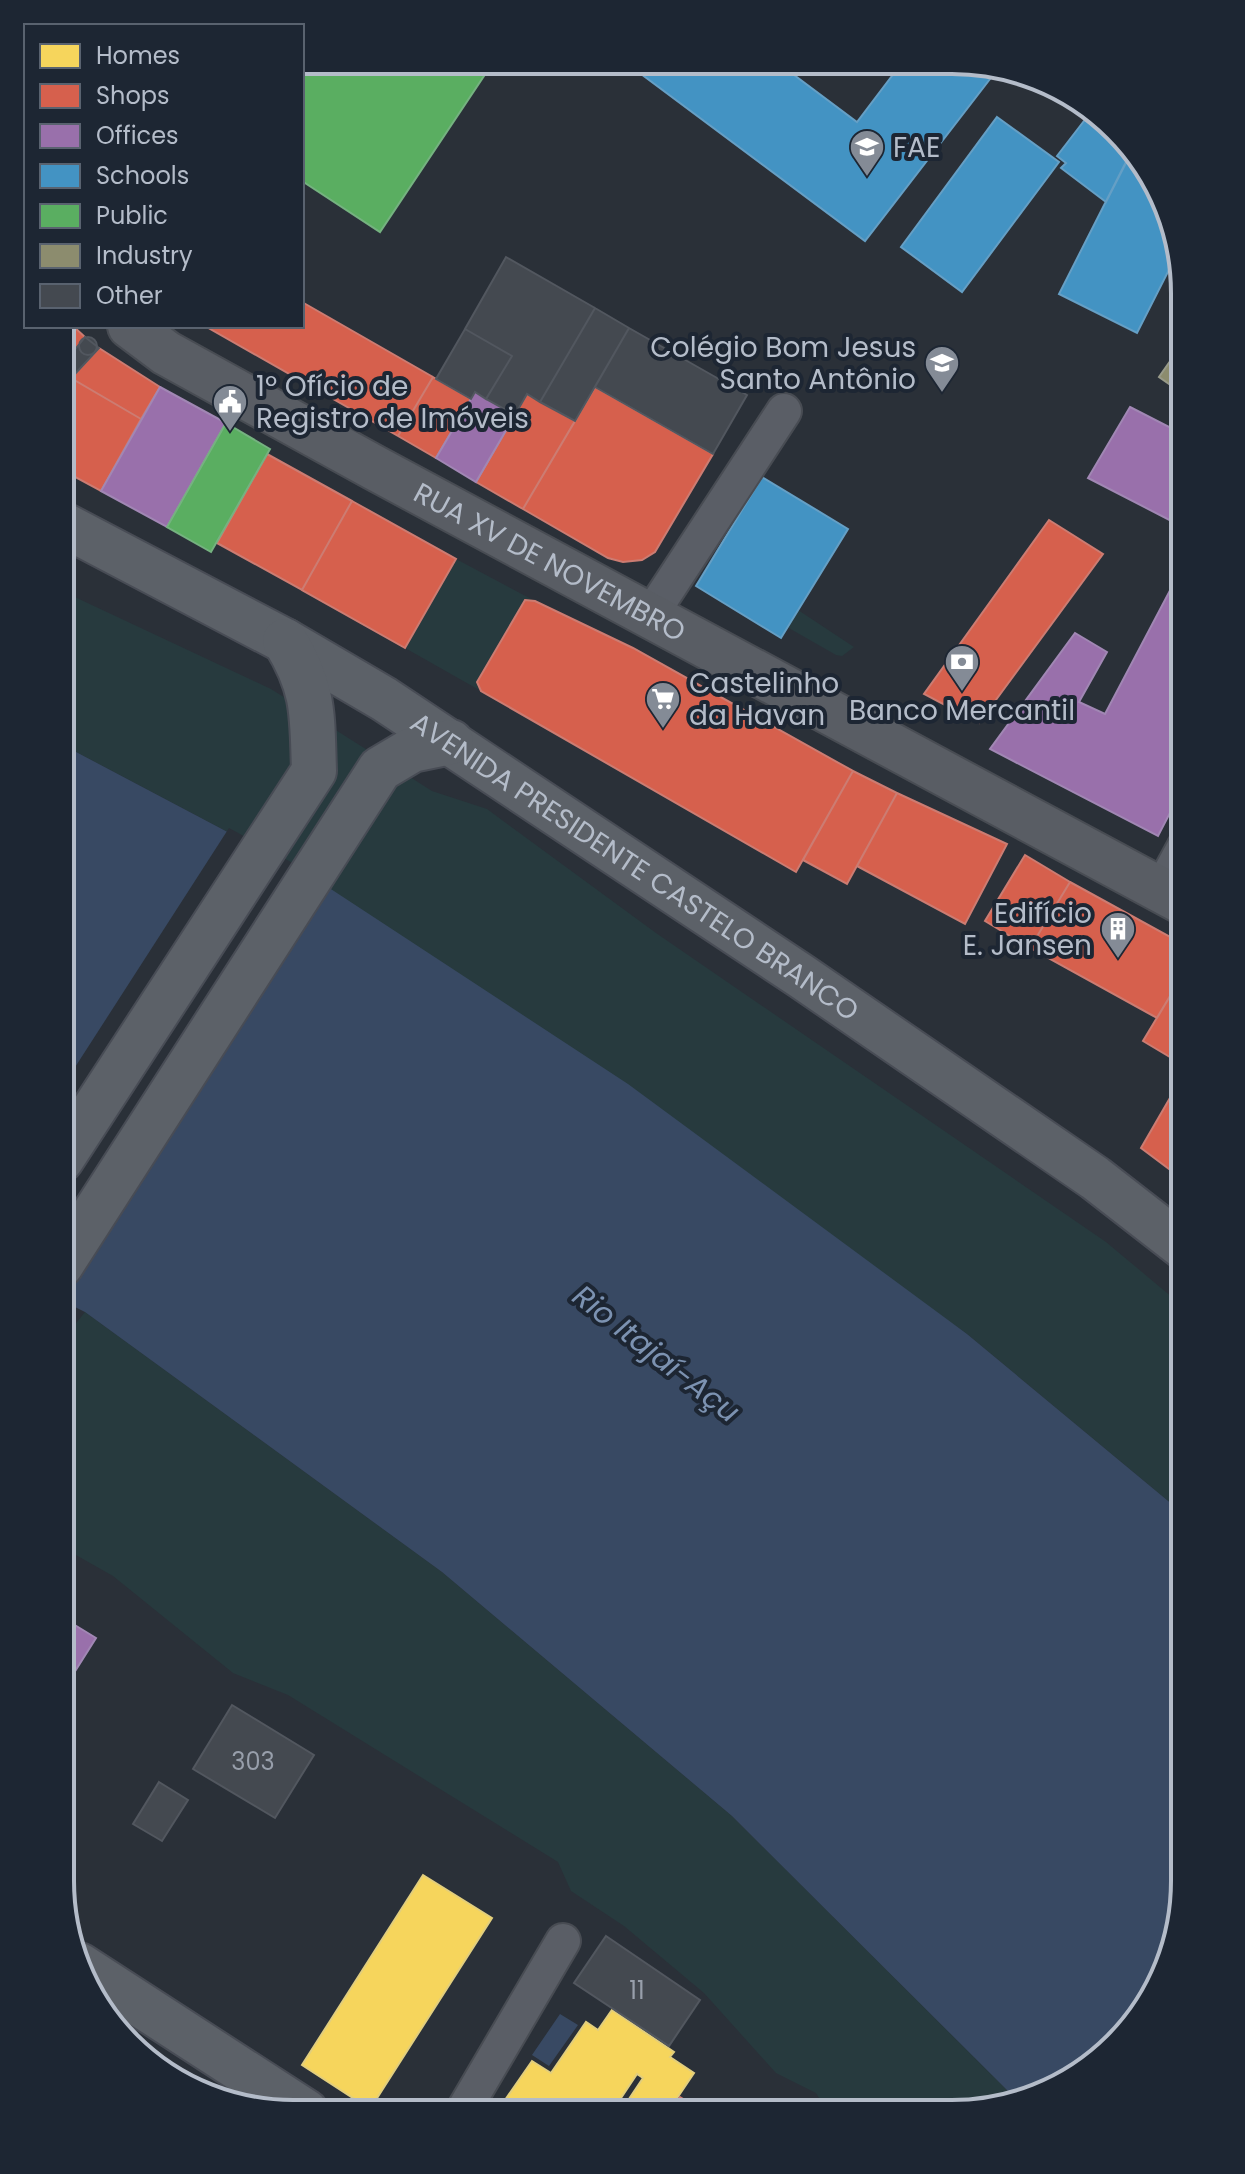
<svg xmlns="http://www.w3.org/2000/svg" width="1245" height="2174" font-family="Poppins,sans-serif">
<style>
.green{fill:#273a3e}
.water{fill:#384963}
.pier{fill:#2a3038}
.homes{fill:#f6d55c;stroke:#e2ce7d;stroke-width:2}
.shops{fill:#d6604d;stroke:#cc7c72;stroke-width:2}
.offices{fill:#9970ab;stroke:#a187b4;stroke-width:2}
.schools{fill:#4393c3;stroke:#659fc5;stroke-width:2}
.public{fill:#5aae61;stroke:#75b280;stroke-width:2}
.industry{fill:#8c8c6e;stroke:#989a89;stroke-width:2}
.building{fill:#444950;stroke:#52575f;stroke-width:2}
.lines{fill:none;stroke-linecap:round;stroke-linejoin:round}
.street-casing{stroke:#484c53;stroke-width:38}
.secondary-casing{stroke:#484c53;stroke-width:48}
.primary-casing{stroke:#484c55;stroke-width:48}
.street{stroke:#5a5e66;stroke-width:34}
.secondary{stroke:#595d64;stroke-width:44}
.primary{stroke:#5c6168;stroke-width:44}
.labels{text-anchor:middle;stroke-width:8;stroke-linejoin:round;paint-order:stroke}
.number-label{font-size:24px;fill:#989fab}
.poi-label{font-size:28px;fill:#b4bcc9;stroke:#1d2633;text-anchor:start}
.street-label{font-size:28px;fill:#b4bcc9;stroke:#1d2633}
.water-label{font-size:30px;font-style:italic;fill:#7c92b1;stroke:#1d2633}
.rim{fill:none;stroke:#b4bcc9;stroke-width:4}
</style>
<rect width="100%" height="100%" fill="#2a3038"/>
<!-- green -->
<path class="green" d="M456 559 535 601 525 600 520 608 477 682 481 691 405 648Z
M62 591 271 689 432 791 487 809 656 933 1106 1242 1185 1308V1515L967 1334 311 876 61 744Z
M798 610 854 647 842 656 836 655 787 627Z
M85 1312 442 1572 732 1816 1020 2103 952 2114H829L816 2093 776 2073 704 1993 624 1926 571 1891 558 1862 288 1695 233 1673 113 1576 60 1546 61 1342Z"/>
<!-- water -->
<path class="water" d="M61 744 311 876 628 1084 967 1334 1185 1515 1184 1896 1136 2023 1027 2101 1020 2103 732 1816 442 1572 85 1312 61 1300Z
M560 2014 578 2025 549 2066 532 2055Z"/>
<!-- pier -->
<path class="pier" d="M229 828 329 883 61 1304V1089Z"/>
<!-- homes -->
<path class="homes" d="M423 1875 492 1918 370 2109 302 2065Z
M612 2010 674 2052 670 2057 694 2073 667 2113H638L625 2105 643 2078 637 2074 611 2113H496L532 2061 551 2073 586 2022 598 2030Z"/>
<!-- shops -->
<path class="shops" d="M302 302 433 377 398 436 205 326H302Z
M62 326H73L85 337 62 366Z
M99 348 160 387 141 419 71 378Z
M433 377 471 399 436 458 398 436Z
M71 378 141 419 101 491 62 470V388Z
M595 387 713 454 655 552 642 560 623 562 608 558 523 509Z
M527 394 575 421 523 509 476 482Z
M267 454 352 501 302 590 217 543Z
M352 501 456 559 405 648 302 590Z
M1049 520 1103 554 979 723 924 694Z
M525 600 535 601 633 648 853 771 796 872 481 691 477 682Z
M853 771 897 793 847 884 803 860Z
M897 793 1007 844 965 924 857 866Z
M1025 855 1070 882 1030 948 985 921Z
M1070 882 1185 945V971L1157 1018 1030 948Z
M1185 971V1066L1143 1041Z
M1185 1072V1181L1141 1148Z
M680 2097 706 2113H669Z"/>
<!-- offices -->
<path class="offices" d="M160 387 226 423 167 527 101 491Z
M475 392 515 415 476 482 436 458Z
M1130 407 1185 435V528L1088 478Z
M1185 562V723L1171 749 1185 756V784L1158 836 990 749 1075 633 1107 652 1079 702 1105 714Z
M60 1616 96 1638 60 1695Z"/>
<!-- schools -->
<path class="schools" d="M625 62 778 63 857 122 901 64 1000 66 865 241Z
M997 117 1059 162 962 292 901 247Z
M1087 117 1122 142 1130 155 1106 202 1061 168 1066 163 1057 156Z
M1129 156 1172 218 1178 252 1137 333 1059 294Z
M762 477 848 529 781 638 696 586Z"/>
<!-- public -->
<path class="public" d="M310 60 494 61 380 232 302 181V73Z
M226 423 270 449 211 552 167 527Z"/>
<!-- industry -->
<path class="industry" d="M1180 347 1185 350V395L1159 377Z"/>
<!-- building -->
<path class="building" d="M506 257 595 308 540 402 527 394 515 415 486 399 512 356 465 329Z
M595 308 629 328 575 421 540 402Z
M629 328 747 395 713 454 595 387Z
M465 329 512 356 486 399 475 392 471 399 436 379Z
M85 337 99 348 62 388V366Z
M79 346a9 9 0 1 1 18 0a9 9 0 1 1-18 0Z
M232 1705 314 1755 275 1818 193 1769Z
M159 1782 188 1800 162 1841 133 1824Z
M606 1936 700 2000 669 2046 574 1983Z"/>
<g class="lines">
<defs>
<path id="street" d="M650 616 784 411
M1161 890 1185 846
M462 2113 563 1941"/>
<g id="secondary">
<path id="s1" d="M130 326 166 353 375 468 1185 903"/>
</g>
<g id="primary">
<path id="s2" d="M62 524 285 641 384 699 801 976 1095 1178 1185 1248"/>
<path d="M61 1160 314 771C312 716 315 690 285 641"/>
<path d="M61 1265 380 769 412 750 451 742"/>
<path d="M79 1965 306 2112"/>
</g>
</defs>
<!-- street casing -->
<use href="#street" class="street-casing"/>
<!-- secondary casing -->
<use href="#secondary" class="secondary-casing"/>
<!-- primary casing -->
<use href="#primary" class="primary-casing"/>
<!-- street -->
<use href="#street" class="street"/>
<!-- secondary -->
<use href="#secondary" class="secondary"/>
<!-- primary -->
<use href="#primary" class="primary"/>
</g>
<!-- icons -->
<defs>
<symbol id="university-pin" viewBox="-11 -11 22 30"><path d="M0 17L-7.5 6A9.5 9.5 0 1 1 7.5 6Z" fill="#848b96" stroke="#1d2633"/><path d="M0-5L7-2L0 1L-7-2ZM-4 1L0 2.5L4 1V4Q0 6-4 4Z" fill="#fff"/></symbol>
<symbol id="school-pin" viewBox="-11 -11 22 30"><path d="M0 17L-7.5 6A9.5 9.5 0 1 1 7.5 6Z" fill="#848b96" stroke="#1d2633"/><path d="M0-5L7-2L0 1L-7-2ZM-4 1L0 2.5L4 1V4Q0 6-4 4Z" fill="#fff"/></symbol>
<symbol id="civic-pin" viewBox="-11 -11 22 30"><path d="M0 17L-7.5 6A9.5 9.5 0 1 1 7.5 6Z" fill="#848b96" stroke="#1d2633"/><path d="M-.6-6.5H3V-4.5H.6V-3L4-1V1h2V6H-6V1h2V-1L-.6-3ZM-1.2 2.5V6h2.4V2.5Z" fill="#fff"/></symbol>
<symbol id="bank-pin" viewBox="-11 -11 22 30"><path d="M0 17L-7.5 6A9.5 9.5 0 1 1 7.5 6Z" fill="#848b96" stroke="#1d2633"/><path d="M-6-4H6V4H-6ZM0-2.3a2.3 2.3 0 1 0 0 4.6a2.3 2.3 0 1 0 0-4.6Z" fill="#fff"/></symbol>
<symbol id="supermarket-pin" viewBox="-11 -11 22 30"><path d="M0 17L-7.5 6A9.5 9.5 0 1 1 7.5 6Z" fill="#848b96" stroke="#1d2633"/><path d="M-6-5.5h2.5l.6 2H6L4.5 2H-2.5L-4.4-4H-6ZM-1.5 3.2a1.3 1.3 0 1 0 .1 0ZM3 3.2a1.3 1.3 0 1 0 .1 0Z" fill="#fff"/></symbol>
<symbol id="building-pin" viewBox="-11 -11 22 30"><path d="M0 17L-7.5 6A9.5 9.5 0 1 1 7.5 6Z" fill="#848b96" stroke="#1d2633"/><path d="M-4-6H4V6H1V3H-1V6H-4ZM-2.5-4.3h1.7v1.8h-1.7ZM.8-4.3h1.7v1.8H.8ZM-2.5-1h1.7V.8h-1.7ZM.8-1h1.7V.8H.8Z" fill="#fff"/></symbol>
</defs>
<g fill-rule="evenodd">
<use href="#university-pin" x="847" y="127" width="40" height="54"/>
<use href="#school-pin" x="922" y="343" width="40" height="54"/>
<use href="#civic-pin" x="210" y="382" width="40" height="54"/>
<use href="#bank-pin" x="942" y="642" width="40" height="54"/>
<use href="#supermarket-pin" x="643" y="679" width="40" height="54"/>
<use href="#building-pin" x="1098" y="909" width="40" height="54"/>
</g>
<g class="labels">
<!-- number labels -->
<g class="number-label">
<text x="253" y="1770">303</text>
<text x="637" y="1999">11</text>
</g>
<!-- poi labels -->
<g class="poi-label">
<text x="893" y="157">FAE</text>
<text x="916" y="357" text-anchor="end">Colégio Bom Jesus<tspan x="916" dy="32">Santo Antônio</tspan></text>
<text x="256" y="396">1º Ofício de<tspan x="256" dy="32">Registro de Imóveis</tspan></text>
<text x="689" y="693">Castelinho<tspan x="689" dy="32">da Havan</tspan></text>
<text x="962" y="720" text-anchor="middle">Banco Mercantil</text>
<text x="1092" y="923" text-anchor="end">Edifício<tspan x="1092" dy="32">E. Jansen</tspan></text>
</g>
<!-- street labels -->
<g class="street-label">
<text dy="10" stroke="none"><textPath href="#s1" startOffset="482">RUA XV DE NOVEMBRO</textPath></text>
<text dy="10" stroke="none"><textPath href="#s2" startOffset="668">AVENIDA PRESIDENTE CASTELO BRANCO</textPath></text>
</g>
<!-- water labels -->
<g class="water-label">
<text transform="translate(656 1354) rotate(38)" y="10">Rio Itajaí-Açu</text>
</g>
</g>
<!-- crop -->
<path d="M0 0H1245V2174H0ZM293 74H952A219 219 0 0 1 1171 293V1881A219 219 0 0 1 952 2100H293A219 219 0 0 1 74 1881V293A219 219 0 0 1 293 74Z" fill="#1d2633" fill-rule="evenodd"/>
<path class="rim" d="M293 74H952A219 219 0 0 1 1171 293V1881A219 219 0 0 1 952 2100H293A219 219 0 0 1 74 1881V293A219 219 0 0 1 293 74Z"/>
<!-- legend -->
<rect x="24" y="24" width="280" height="304" fill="#1d2633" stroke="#59626f" stroke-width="2"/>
<rect x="40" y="44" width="40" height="24" fill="#f6d55c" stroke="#59626f" stroke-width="2"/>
<text x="96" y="64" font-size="24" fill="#b4bcc9">Homes</text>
<rect x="40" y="84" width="40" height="24" fill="#d6604d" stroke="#59626f" stroke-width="2"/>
<text x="96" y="104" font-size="24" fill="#b4bcc9">Shops</text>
<rect x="40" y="124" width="40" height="24" fill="#9970ab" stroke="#59626f" stroke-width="2"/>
<text x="96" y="144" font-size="24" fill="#b4bcc9">Offices</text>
<rect x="40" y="164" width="40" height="24" fill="#4393c3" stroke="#59626f" stroke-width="2"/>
<text x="96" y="184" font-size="24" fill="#b4bcc9">Schools</text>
<rect x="40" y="204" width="40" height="24" fill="#5aae61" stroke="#59626f" stroke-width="2"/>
<text x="96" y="224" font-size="24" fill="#b4bcc9">Public</text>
<rect x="40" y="244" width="40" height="24" fill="#8c8c6e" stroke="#59626f" stroke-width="2"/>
<text x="96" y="264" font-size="24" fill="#b4bcc9">Industry</text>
<rect x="40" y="284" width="40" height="24" fill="#444950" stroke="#59626f" stroke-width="2"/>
<text x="96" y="304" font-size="24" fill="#b4bcc9">Other</text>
</svg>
